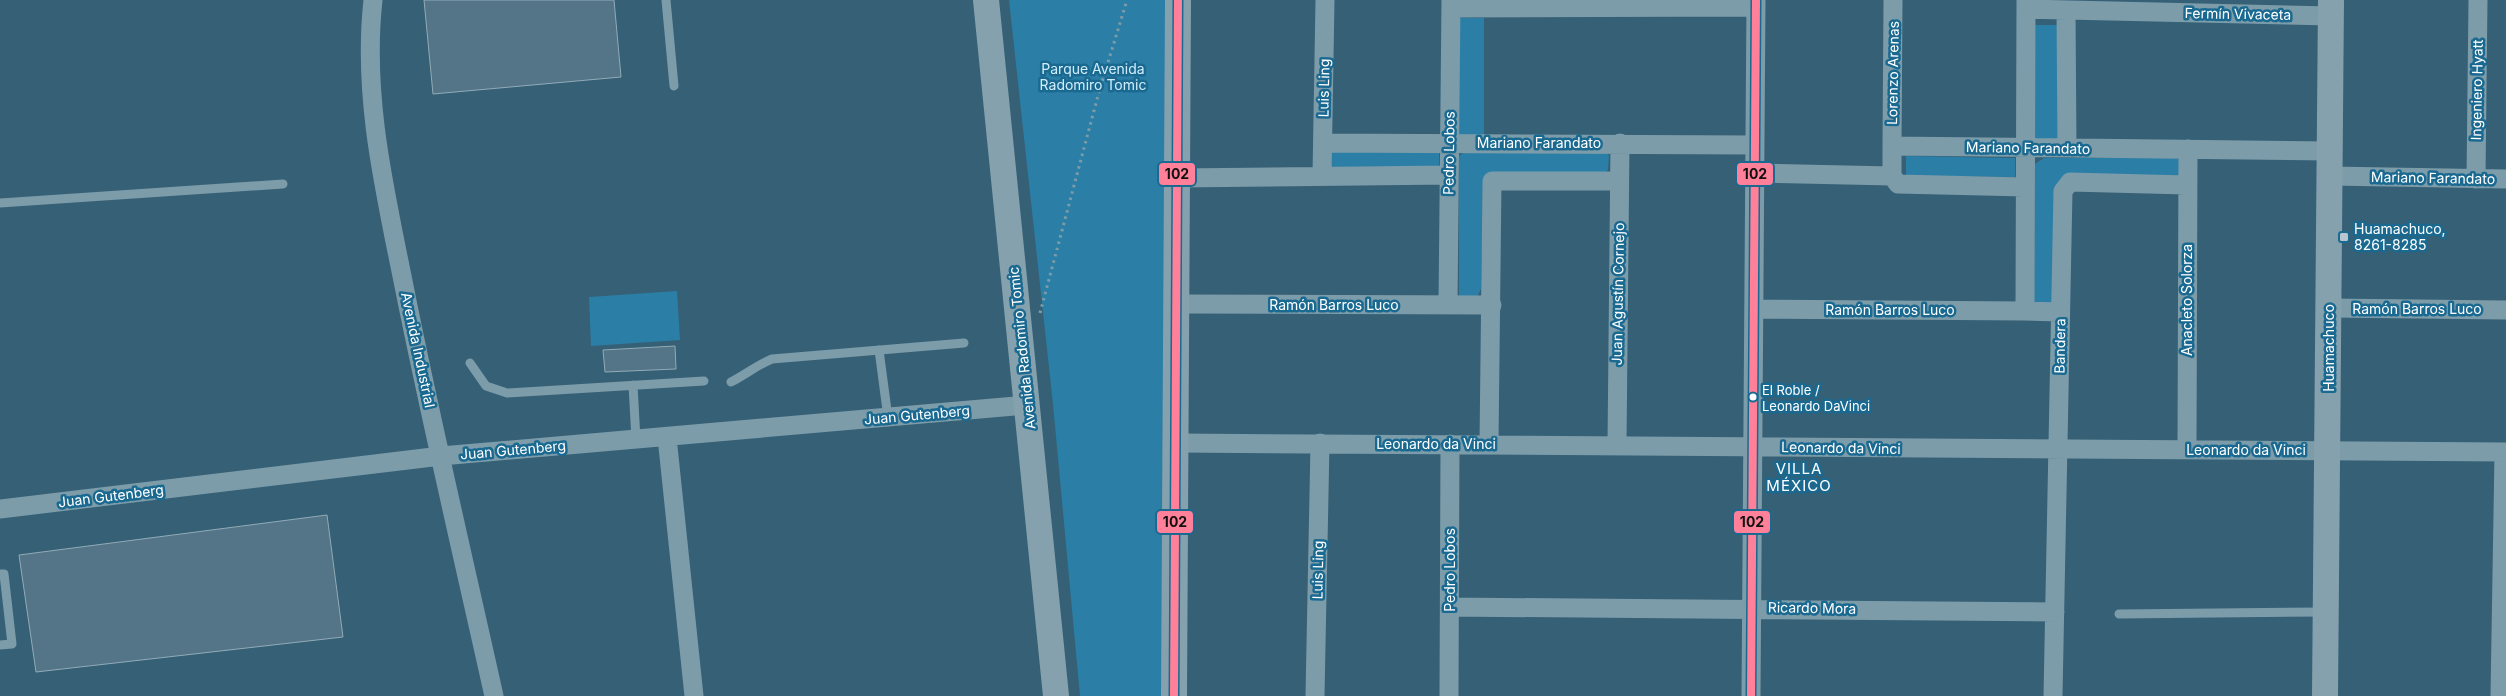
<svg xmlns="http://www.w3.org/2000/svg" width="2506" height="696" font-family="Inter,sans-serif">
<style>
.green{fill:#2b7ea6}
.building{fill:#537587;stroke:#92abb7}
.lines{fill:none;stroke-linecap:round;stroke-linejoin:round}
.path{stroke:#7d9ca9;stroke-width:3;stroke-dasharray:2.5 4;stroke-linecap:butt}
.lane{stroke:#7d9ca9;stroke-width:9}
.street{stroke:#7d9ca9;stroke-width:19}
.secondary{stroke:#85a1ad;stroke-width:26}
.bus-1-casing{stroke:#1a6991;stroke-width:11}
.bus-1{stroke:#ff8098;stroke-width:8}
.poi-dot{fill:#b8c7cf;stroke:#1a6991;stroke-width:2}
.bus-dot{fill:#fff;stroke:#1a6991;stroke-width:2}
.labels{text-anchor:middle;stroke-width:5;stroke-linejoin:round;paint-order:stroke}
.bus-label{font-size:13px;fill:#fff;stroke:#1a6991;text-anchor:start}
.street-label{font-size:14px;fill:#fff;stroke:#1a6991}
.park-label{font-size:14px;fill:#d0edfb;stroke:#1a6991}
.poi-label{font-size:14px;fill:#fff;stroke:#1a6991;text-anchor:start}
.neighbourhood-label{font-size:15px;letter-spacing:1px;fill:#fff;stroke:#1a6991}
.line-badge{stroke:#1a6991;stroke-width:2}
.pale-badge-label{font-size:14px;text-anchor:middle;font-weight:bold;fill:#111}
</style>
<rect width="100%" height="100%" fill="#356076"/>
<!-- green -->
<path class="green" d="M1009 0H1168L1164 696H1080L1053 404Z
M1459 18H1484V136H1459Z
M2035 25H2060V144H2035Z
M1330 148 1439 150V170L1330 168Z
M1468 150H1601L1609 155 1608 170 1603 175 1487 173 1483 182 1481 289 1477 297H1459V156Z
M1906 156 2015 158V177L1906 176Z
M2044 158H2177L2184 163V178L2063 180 2052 305 2034 304 2035 164Z
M677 291 680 340 591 346 589 297Z"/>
<!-- building -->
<path class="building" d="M424 0H614L621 77 433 94Z
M675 346 676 369 605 372 603 350Z
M327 515 343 637 36 672 19 555Z"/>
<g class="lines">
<!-- path -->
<path class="path" d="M1040 313 1099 92 1127 0"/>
<!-- lane -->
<path class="lane" d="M666 0 674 86
M0 203 283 184
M879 350 888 418
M470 363 486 386 507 393 704 381
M731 382C745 375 757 365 772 359L964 343
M633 385 636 440
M0 574H4L12 644 0 645
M2119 614 2324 612"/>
<!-- street -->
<path class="street" d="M373 0C362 99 386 195 405 291 432 426 464 561 494 696
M2026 0 2025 311 2060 312
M1451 8 1756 7
M2026 9 2331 16
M2066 10 2067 148
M1323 143 1755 145
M1892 146 1893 0
M1755 173 1892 176V146L2330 151
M1322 175 1325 0
M1892 176 1898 184 2025 187
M2330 176 2506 179
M1177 178 1449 175
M2476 179 2478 0
M1177 304 1492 305
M1448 305 1451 0
M2329 308 2506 310
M1754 309 2025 311
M667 437 694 696
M1176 443 2506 452
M1489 444 1492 181H1619
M1617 445 1620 143
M2187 450 2188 149
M0 509 441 456 1027 405
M1450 607 2055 612
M1315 696 1320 443
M1449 696 1450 444
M1751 696 1756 0
M2053 696 2063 191 2070 182 2187 185
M2500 696 2504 452"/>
<!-- secondary -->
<path class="secondary" d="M986 0 1056 696
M1174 696 1178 0
M2325 696 2331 0"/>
<defs>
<path id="bus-1" d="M1174 696 1178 0
M1751 696 1756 0"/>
</defs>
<!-- bus-1 casing -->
<use href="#bus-1" class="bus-1-casing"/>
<!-- bus-1 -->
<use href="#bus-1" class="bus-1"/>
</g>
<!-- markers -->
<rect class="poi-dot" x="2339" y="232" width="10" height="10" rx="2.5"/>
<circle class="bus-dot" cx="1753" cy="397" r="4.5"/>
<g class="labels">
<!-- bus labels -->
<g class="bus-label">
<text x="1762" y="395">El Roble /<tspan x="1762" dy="16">Leonardo DaVinci</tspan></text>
</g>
<!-- street labels -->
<g class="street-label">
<text transform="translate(2238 14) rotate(1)" y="5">Fermín Vivaceta</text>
<text transform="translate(1893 73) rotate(-89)" y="5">Lorenzo Arenas</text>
<text transform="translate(1324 88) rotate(-89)" y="5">Luis Ling</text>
<text transform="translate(2477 90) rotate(-89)" y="5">Ingeniero Hyatt</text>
<text x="1539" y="148">Mariano Farandato</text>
<text transform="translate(2028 148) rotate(1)" y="5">Mariano Farandato</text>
<text transform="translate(1449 153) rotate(-89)" y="5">Pedro Lobos</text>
<text transform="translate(2433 178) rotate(1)" y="5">Mariano Farandato</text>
<text transform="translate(1618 294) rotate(-89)" y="5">Juan Agustín Cornejo</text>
<text transform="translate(2187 300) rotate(-90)" y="5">Anacleto Solorza</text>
<text x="1334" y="310">Ramón Barros Luco</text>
<text x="2417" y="314">Ramón Barros Luco</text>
<text x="1890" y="315">Ramón Barros Luco</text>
<text transform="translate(2060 346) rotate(-89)" y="5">Bandera</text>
<text transform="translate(1022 348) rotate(-96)" y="5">Avenida Radomiro Tomic</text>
<text transform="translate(2329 348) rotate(-90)" y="5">Huamachuco</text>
<text transform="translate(418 350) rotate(78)" y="5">Avenida Industrial</text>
<text transform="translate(917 415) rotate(-5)" y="5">Juan Gutenberg</text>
<text x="1436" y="449">Leonardo da Vinci</text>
<text transform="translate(1841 448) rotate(1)" y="5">Leonardo da Vinci</text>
<text transform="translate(513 450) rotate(-5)" y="5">Juan Gutenberg</text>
<text x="2246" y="455">Leonardo da Vinci</text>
<text transform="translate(111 496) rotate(-7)" y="5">Juan Gutenberg</text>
<text transform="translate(1318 570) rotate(-89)" y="5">Luis Ling</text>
<text transform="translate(1450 570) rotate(-90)" y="5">Pedro Lobos</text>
<text transform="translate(1812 608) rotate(1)" y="5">Ricardo Mora</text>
</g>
<!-- park labels -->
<g class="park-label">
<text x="1093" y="74">Parque Avenida<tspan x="1093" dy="16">Radomiro Tomic</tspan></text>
</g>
<!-- poi labels -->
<g class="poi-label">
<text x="2354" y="234">Huamachuco,<tspan x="2354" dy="16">8261-8285</tspan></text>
</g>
<!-- neighbourhood labels -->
<g class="neighbourhood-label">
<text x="1799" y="474">VILLA<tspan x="1799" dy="17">MÉXICO</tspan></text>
</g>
</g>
<g class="line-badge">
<rect x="1158" y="162" width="38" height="24" rx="5" fill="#ff8098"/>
<rect x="1736" y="162" width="38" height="24" rx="5" fill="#ff8098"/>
<rect x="1156" y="510" width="38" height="24" rx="5" fill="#ff8098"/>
<rect x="1733" y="510" width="38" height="24" rx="5" fill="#ff8098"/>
</g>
<g class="pale-badge-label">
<text x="1177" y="179">102</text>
<text x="1755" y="179">102</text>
<text x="1175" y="527">102</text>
<text x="1752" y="527">102</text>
</g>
</svg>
